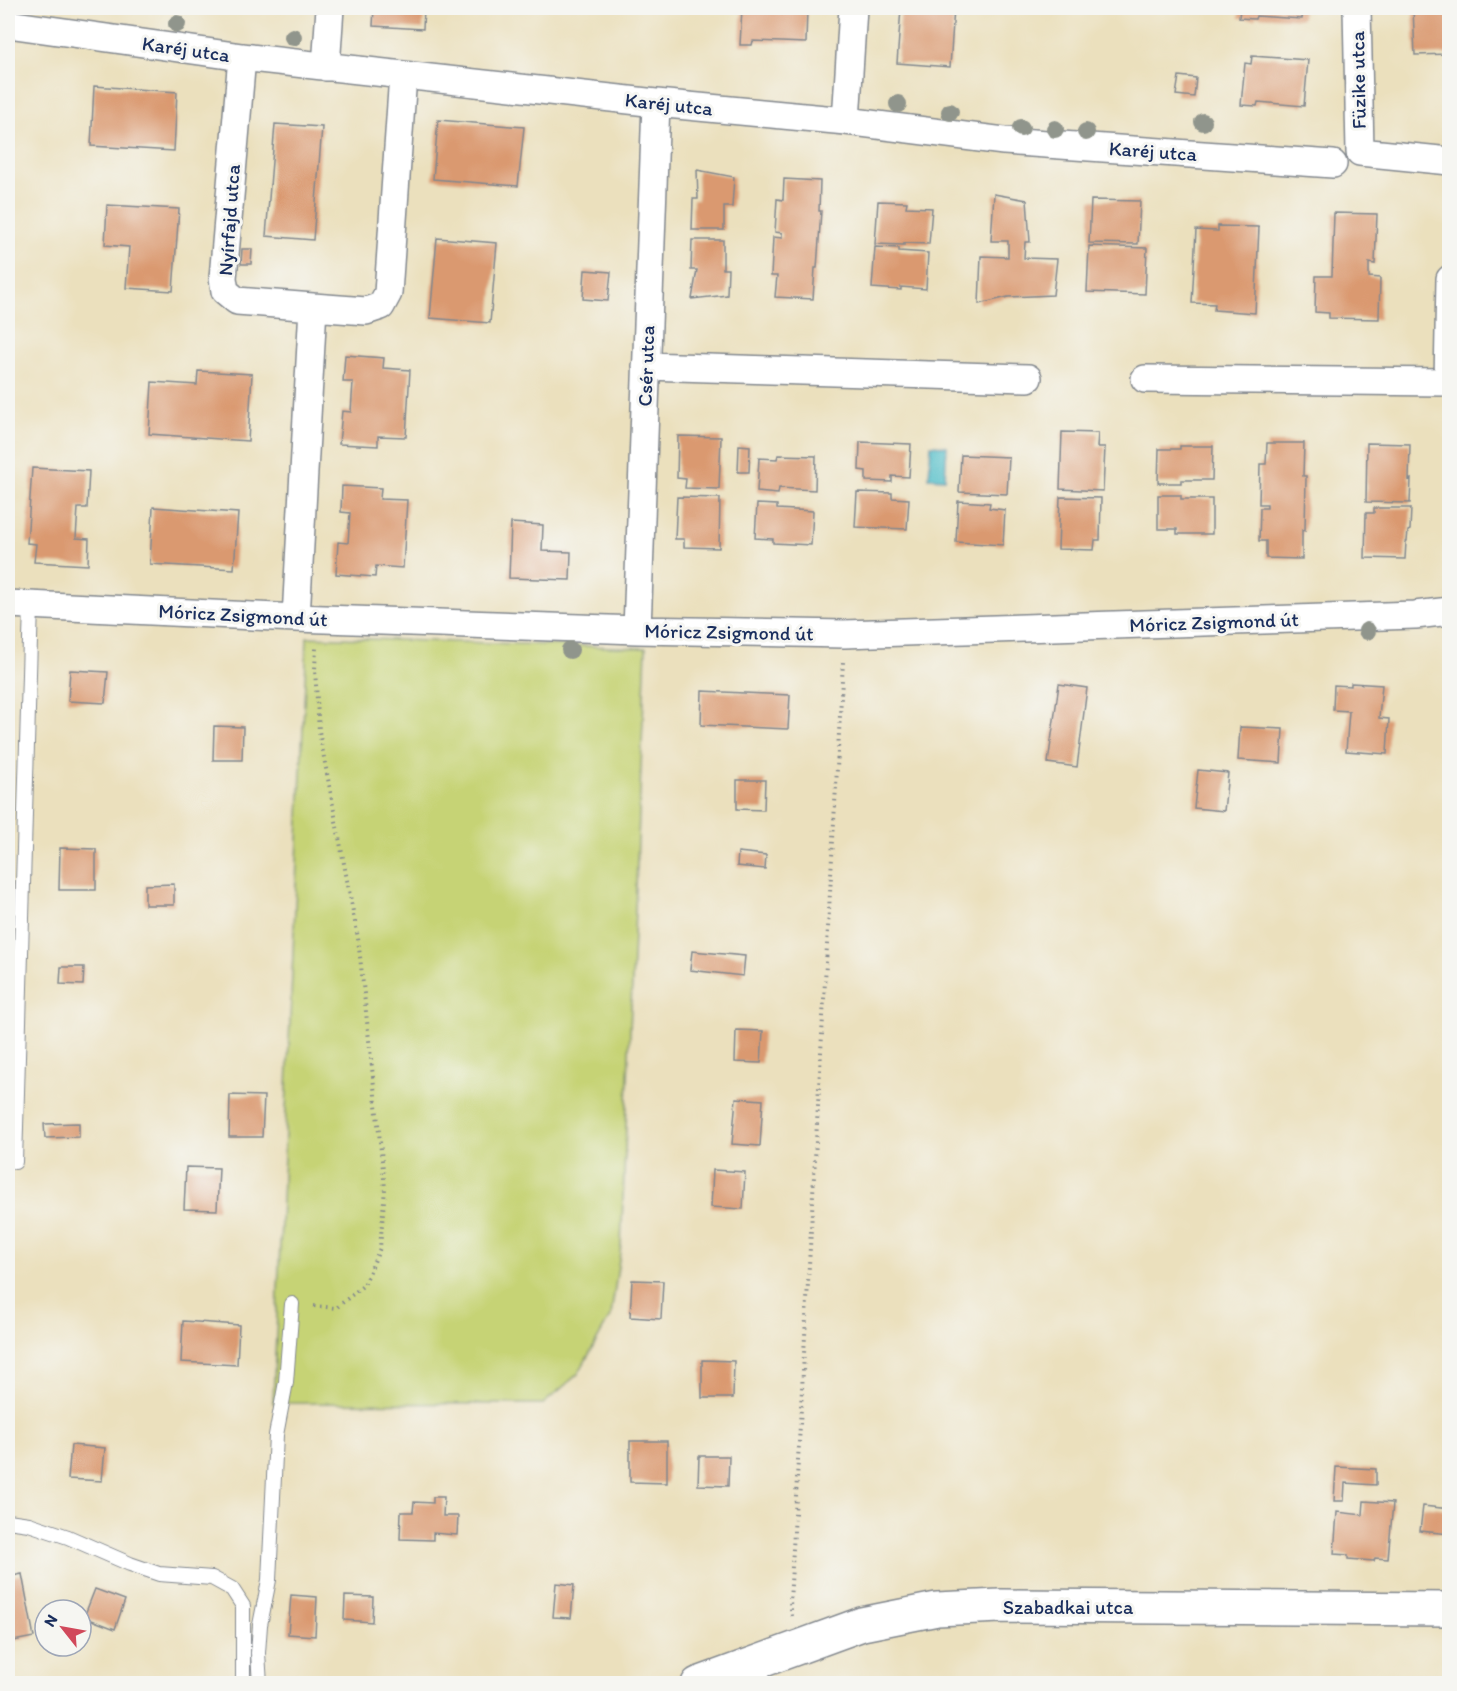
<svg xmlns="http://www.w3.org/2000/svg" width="1457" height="1691" font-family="Itim,sans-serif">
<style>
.green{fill:#c6d374;stroke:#708169;stroke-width:1.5}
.water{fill:#50bdc8;stroke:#367693;stroke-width:1.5}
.building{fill:#da9970}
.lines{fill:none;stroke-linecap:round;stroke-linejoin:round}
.service-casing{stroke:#83888e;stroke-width:16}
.minor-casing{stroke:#83888e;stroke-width:30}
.tertiary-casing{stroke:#83888e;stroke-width:36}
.path{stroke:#83888e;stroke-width:4;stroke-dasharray:1.5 4.5;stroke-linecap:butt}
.service{stroke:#fff;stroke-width:14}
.minor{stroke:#fff;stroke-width:27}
.tertiary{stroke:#fff;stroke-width:33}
.tree{fill:#90958c}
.labels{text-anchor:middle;stroke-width:6;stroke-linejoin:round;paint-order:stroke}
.street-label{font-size:20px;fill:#1b2f5e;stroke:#f6f6f2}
</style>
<rect width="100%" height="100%" fill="#f6f6f2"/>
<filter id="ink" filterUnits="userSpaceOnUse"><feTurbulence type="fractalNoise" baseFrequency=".0167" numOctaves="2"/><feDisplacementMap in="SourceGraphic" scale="12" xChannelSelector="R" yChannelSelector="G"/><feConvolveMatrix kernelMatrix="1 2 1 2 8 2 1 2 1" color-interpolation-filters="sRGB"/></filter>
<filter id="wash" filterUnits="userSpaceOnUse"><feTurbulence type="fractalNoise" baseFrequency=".008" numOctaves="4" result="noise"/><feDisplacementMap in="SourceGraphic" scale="24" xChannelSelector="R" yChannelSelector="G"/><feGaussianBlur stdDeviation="1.35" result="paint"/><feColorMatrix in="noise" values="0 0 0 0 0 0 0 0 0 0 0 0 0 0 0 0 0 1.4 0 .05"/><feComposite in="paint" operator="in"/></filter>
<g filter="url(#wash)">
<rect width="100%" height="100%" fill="#ebe0bd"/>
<!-- green -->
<path class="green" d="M307 637 646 648 621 1246 611 1315 578 1374 543 1404 273 1403Z"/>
<!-- water -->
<path class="water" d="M931 445 947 446 945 479 929 478Z"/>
<g id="blocks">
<!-- building -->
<path class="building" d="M374 8H424L423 29 373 26Z
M742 8H807L806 43 753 41 752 45H740Z
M901 8H954L950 67 897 63Z
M1240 8H1303L1302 19 1256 16 1255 19 1239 18Z
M1413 8H1450V54L1415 55Z
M1252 56 1308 60 1304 106 1258 102 1257 106 1241 105 1245 63 1251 64Z
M1179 76 1196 78 1194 97 1176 95Z
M94 86 177 92 174 151 91 146Z
M438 120 524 127 518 186 433 179Z
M275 124 322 127 313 240 266 236Z
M697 170 734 177 732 207H724V230H692L693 199H698Z
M784 179 820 181 819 211H821L817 268H815L813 299 775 297 777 276H771L773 237 782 238V233L775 232 777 199 783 200Z
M994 194 1027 200 1030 242H1025L1024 258 1057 259 1053 295 1008 297 979 304 981 256 1008 257V241H991Z
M1091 200 1140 201 1138 244 1089 243Z
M878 201 907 202 906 207 932 208 929 244 904 243V245L875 244Z
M107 205 179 209 173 291 126 288 129 247 105 245Z
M1334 213 1377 214 1375 264 1369 263V277L1380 278 1379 319 1329 318V313L1315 312 1316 276H1332Z
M1218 226 1259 227 1255 313 1214 310 1215 304 1192 303 1196 230 1218 231Z
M437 238 497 243 490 323 430 318Z
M692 240H723V269H728L727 295 692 299 697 270H691Z
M1089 246 1147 248 1145 294 1087 292Z
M875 247 899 248V251L928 253 926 289 901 287V290L872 288Z
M242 249H252L251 264H241Z
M585 270 611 272 608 301 583 299Z
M345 355 384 358 383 368 410 370 406 437 378 436V446L339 444 342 411 351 412 353 382H343Z
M198 371 252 374 248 441 149 434 152 382 197 385Z
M1062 432 1098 433 1097 447H1105L1103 491 1060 489Z
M678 436 721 437 719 489 685 488 686 479 677 478Z
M860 442 911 444 909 477 892 476V482L866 481V471L859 470Z
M1267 443H1304L1303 476H1306L1305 531 1302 530V559L1266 558V541H1259L1260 508H1267V504H1259L1260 464H1266Z
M1367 443 1410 444 1409 480 1411 479 1410 503 1366 502Z
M739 445 750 446 749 472H738Z
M1180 446H1213L1212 480H1181V483H1158L1159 449H1180Z
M778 455 816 456 815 490 779 488 778 494 757 492 759 458 777 459Z
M961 455 1009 457 1007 494 959 492Z
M32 468 89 471 87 508H78L76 538 89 539 88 565 34 562 36 544 27 543Z
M342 486 381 488 380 499 407 500 403 568 376 566 375 577 336 574 338 542 348 543 350 513 341 512Z
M857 492 892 493V498L909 499 907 529 855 527Z
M1158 495H1181V499H1212V534H1177V529H1158Z
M677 497 720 498 719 548 684 547V539H675Z
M1060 497 1101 498 1100 540H1095L1094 550 1058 549Z
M958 501 990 503 989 508 1005 510 1003 545 956 542Z
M757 504 777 505V509L813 511 811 545 773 543V539L755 538Z
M153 507 238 513 234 569 150 564Z
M1374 508H1411L1410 530 1408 531 1407 541 1406 542 1405 559 1365 558 1366 513H1374Z
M511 523 543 525 542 551 571 552 570 580 509 578Z
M70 670 108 672 105 703 68 701Z
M1351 683 1382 685 1379 718 1389 719 1387 754 1346 751 1349 711 1333 710 1334 685 1351 686Z
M1059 684 1087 688 1077 767 1048 763Z
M702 691 790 695 788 729 701 725Z
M214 726 243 727 242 760H213Z
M1240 727 1283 729 1281 763 1238 760Z
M1198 770 1228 773 1224 811 1194 808Z
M737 780H765L764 810 737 809Z
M60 848 96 849V890H59Z
M738 852 766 855 765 869 737 866Z
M174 884V905H145V885Z
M692 951 745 956 743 976 690 970Z
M61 967H84L83 985 60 984Z
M736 1030 763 1031 761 1063 735 1062Z
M230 1095 264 1096 262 1137H229Z
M736 1098 763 1100 760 1146 732 1144Z
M79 1123V1137L45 1138 44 1124Z
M186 1167 219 1168 217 1210 184 1209Z
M713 1170 745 1172 743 1209 711 1207Z
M632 1280 663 1281 661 1319 630 1317Z
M183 1321 239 1325 237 1365 181 1362Z
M702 1360 734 1361 733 1398H702Z
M630 1441H667V1483L630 1482Z
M71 1445 105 1448 102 1481 68 1479Z
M699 1456H729L728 1486 698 1485Z
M1336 1467 1376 1469V1485L1345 1483 1344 1501H1334Z
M433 1497H444L443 1516H458L457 1535 433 1533V1540L400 1539 401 1512H413L414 1502 433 1503Z
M1364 1501 1393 1503 1388 1559 1375 1558 1374 1561 1348 1559V1555L1334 1554 1337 1512 1363 1515Z
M1423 1506 1450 1509V1534L1420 1531Z
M22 1574 34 1637 8 1642V1577Z
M556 1583 574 1585 571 1618 553 1617Z
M95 1589 125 1600 115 1629 84 1617Z
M291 1595 317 1597 315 1636 288 1634Z
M345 1596 373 1597 372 1622 344 1620Z"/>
</g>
</g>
<g filter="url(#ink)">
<use href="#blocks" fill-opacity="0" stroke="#83888e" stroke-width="1.5"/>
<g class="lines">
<defs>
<path id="service" d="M15 1162 31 605
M8 1521 29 1524 68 1537 130 1564 159 1574 212 1578 232 1589 243 1606V1684
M260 1684 258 1653 260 1625 269 1580 276 1435 286 1382 292 1304"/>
<path id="minor" d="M1357 8 1360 152 1450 161
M8 24 242 57 656 103 846 121 1004 141 1333 164
M242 57 223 278 225 291 237 301 313 307
M326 67 330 8
M846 121 853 8
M646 366 1028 378
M1145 379 1448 382 1450 279
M8 604 296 618 637 630 844 634 1415 615 1450 611
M296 618 313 307 366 311 381 306 388 293 403 75
M637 630 656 103"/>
<path id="tertiary" d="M698 1684 862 1624 937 1609 1000 1606 1450 1609"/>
</defs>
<!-- service casing -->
<use href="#service" class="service-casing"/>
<!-- minor casing -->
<use href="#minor" class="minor-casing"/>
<!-- tertiary casing -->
<use href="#tertiary" class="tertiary-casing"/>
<!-- path -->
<path class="path" d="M314 1306 336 1308 364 1285 380 1248 385 1188 358 938 319 731 315 670 316 646
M792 1616 790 1602 843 662"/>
<!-- service -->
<use href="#service" class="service"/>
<!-- minor -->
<use href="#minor" class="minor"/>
<!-- tertiary -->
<use href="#tertiary" class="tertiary"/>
</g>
<!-- trees -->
<g class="tree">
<circle cx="177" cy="24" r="9"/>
<circle cx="293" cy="37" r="9"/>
<circle cx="898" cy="104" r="9"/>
<circle cx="950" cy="112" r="9"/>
<circle cx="1203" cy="122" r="9"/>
<circle cx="1021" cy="128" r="9"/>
<circle cx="1055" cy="129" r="9"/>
<circle cx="1086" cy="132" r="9"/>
<circle cx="1367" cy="631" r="9"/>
<circle cx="570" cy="650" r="9"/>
</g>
</g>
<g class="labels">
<!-- street labels -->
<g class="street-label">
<text transform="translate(186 49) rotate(8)" y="7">Karéj utca</text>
<text transform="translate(1358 80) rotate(-91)" y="7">Füzike utca</text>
<text transform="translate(669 104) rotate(6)" y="7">Karéj utca</text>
<text transform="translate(1153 151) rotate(4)" y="7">Karéj utca</text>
<text transform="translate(229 220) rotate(-86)" y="7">Nyírfajd utca</text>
<text transform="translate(646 366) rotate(-88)" y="7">Csér utca</text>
<text transform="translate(243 615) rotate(3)" y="7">Móricz Zsigmond út</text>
<text transform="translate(1214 622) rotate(-2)" y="7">Móricz Zsigmond út</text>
<text transform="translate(729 632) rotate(1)" y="7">Móricz Zsigmond út</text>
<text x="1068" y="1614">Szabadkai utca</text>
</g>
</g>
<!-- margin -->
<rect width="1457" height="1691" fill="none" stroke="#f6f6f2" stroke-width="30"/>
<!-- north arrow -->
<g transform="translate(63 1628) rotate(301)"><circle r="28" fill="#f6f6f2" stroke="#9ea6b7" stroke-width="1.5"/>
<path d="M0-4.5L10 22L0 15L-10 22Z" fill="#d1495b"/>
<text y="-9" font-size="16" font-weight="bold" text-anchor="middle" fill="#1b2f5e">N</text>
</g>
</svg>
